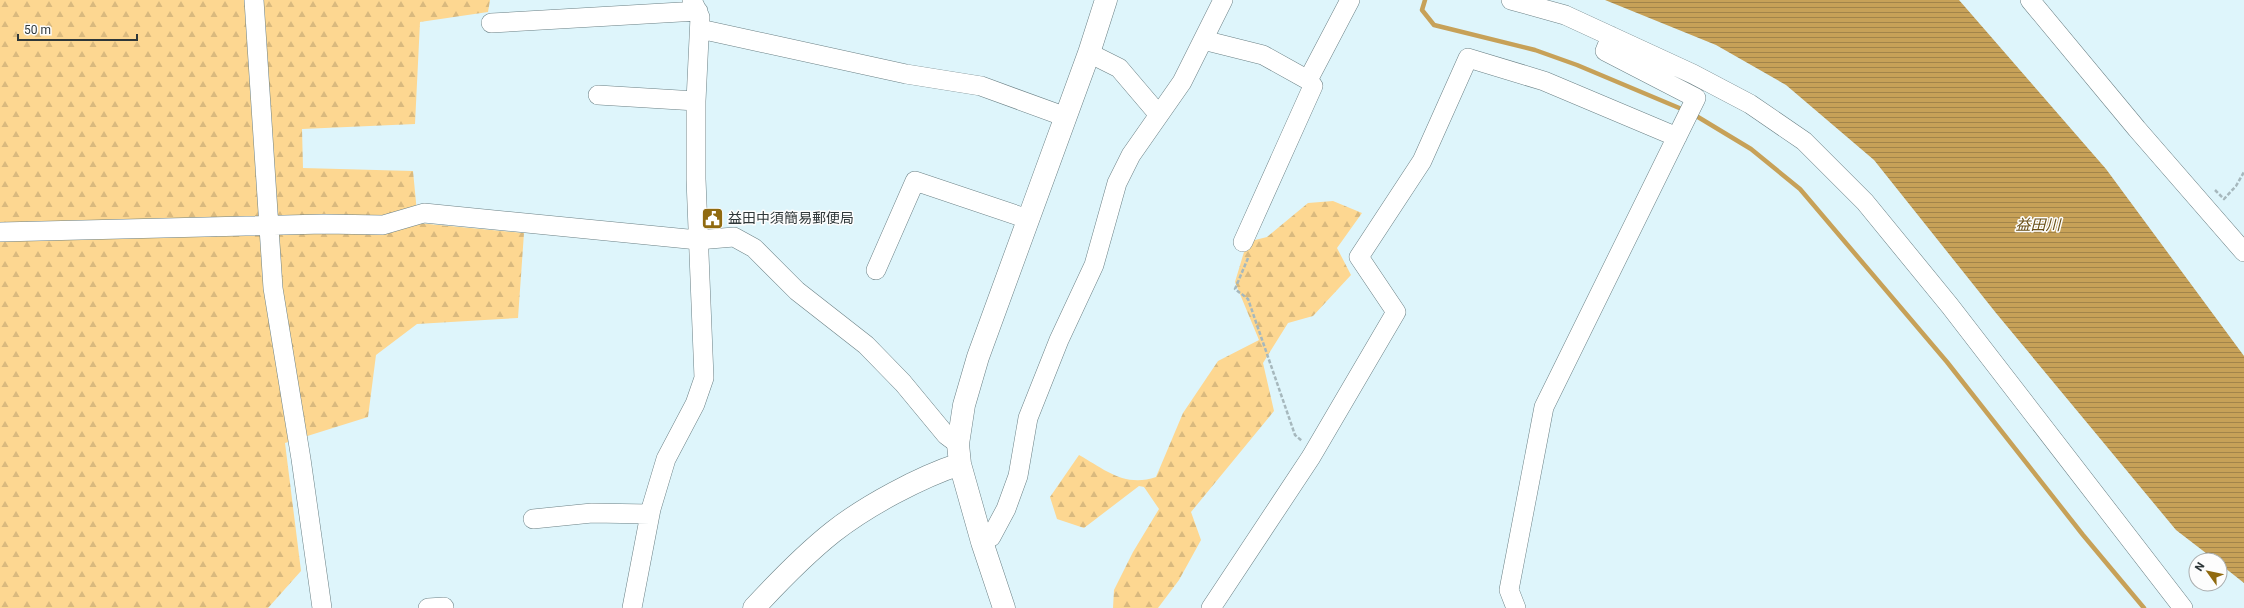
<svg xmlns="http://www.w3.org/2000/svg" width="2244" height="608" font-family="Roboto,'Noto Sans JP',sans-serif">
<style>
.forest{fill:url(#forest-firs)}
.water{fill:url(#water-rules)}
.lines{fill:none;stroke-linecap:round;stroke-linejoin:round}
.stream{stroke:#c7a158;stroke-width:4.5}
.minor-casing{stroke:#6b8085;stroke-width:20}
.tertiary-casing{stroke:#6b8085;stroke-width:23}
.path{stroke:#a6b8bd;stroke-width:2.5;stroke-dasharray:4 2;stroke-linecap:butt}
.minor{stroke:#fff;stroke-width:19}
.tertiary{stroke:#fff;stroke-width:22}
.labels{text-anchor:middle;stroke-width:3;stroke-linejoin:round;paint-order:stroke}
.poi-label{font-size:14px;fill:#2e3739;stroke:#fdfdfd;text-anchor:start}
.water-label{font-size:15px;font-style:italic;fill:#694f17;stroke:#fdfdfd}
</style>
<defs>
<pattern id="forest-firs" width="22" height="20" patternUnits="userSpaceOnUse"><rect width="22" height="20" fill="#fdd791"/><path d="M5 1l3.5 6h-7zM16 11l3.5 6h-7z" fill="#d9b97e"/></pattern>
<pattern id="water-rules" width="6" height="5" patternUnits="userSpaceOnUse"><rect width="6" height="5" fill="#c7a158"/><path d="M0 2.5h6" fill="none" stroke="#a2844a"/></pattern>
</defs>
<rect width="100%" height="100%" fill="#def5fb"/>
<!-- forest -->
<path class="forest" d="M0 0H490L488 12 420 22 415 124 302 129 303 168 413 171 418 223 524 233 518 318 417 324 376 355 368 417 285 443 301 571 268 608H0Z
M1333 201 1362 213 1337 248 1351 275 1313 316 1288 323 1263 363 1274 411 1191 512 1201 540 1179 580 1158 608H1113L1114 590 1133 552 1159 509 1144 487 1139 486 1084 528 1057 519 1050 497 1079 455C1104 469 1125 488 1156 477L1183 413 1218 361 1259 340 1235 282 1247 242 1267 237 1308 203Z"/>
<!-- water -->
<path class="water" d="M1605 0H1959L2106 169 2244 356V583L2220 564V560H2215L2176 530 1996 313 1874 160 1786 85 1716 45Z"/>
<g class="lines">
<!-- stream -->
<path class="stream" d="M1425 0 1422 10 1434 25 1535 50 1577 65 1684 110
M1693 114 1751 149 1800 189 1947 362 2083 535 2144 608"/>
<defs>
<path id="minor" d="M254 0 273 288 301 459 322 608
M1511 0 1565 15 1693 74 1750 104 1804 141 1865 202 1950 306 2183 608
M2030 0 2137 129 2244 252
M491 23 698 11
M700 29 906 74 981 86 1066 117
M1203 40 1263 55 1308 80 1350 0
M1089 53 1119 68 1159 115
M598 95 696 101
M0 232 324 224 383 225 424 213 698 240 734 237 754 248 797 291 866 345 903 383 946 435 958 444
M1243 242 1313 86 1308 80
M876 270 915 181 1028 219
M533 519 592 513 650 514
M982 542 991 537 1006 509 1018 476 1028 418 1059 340 1094 265 1117 183 1131 155 1182 82 1223 0
M428 608 444 607
M632 608 651 509 666 459 695 404 704 378 696 179V101L700 17 692 0
M1211 608 1311 457 1396 312 1359 257 1422 161 1468 58 1544 81 1677 137
M1516 608 1509 590 1544 407 1696 98 1605 51 1611 36"/>
<path id="tertiary" d="M754 608C779 581 804 555 833 532 866 506 920 477 960 464
M1004 608 982 542 960 464 958 444 964 405 978 357 1089 53 1106 0"/>
</defs>
<!-- minor casing -->
<use href="#minor" class="minor-casing"/>
<!-- tertiary casing -->
<use href="#tertiary" class="tertiary-casing"/>
<!-- path -->
<path class="path" d="M2215 190 2224 199 2236 186 2244 172
M1248 258 1235 289 1248 299 1295 435 1302 441"/>
<!-- minor -->
<use href="#minor" class="minor"/>
<!-- tertiary -->
<use href="#tertiary" class="tertiary"/>
</g>
<!-- icons -->
<defs>
<symbol id="civic-square" viewBox="-11 -11 22 22"><rect x="-9" y="-9" width="18" height="18" rx="4" fill="#906a10" stroke="#fdfdfd"/><path d="M-.6-6.5H3V-4.5H.6V-3L4-1V1h2V6H-6V1h2V-1L-.6-3ZM-1.2 2.5V6h2.4V2.5Z" fill="#fff"/></symbol>
</defs>
<g fill-rule="evenodd">
<use href="#civic-square" x="700" y="206" width="25" height="25"/>
</g>
<g class="labels">
<!-- poi labels -->
<g class="poi-label">
<text x="728" y="223">益田中須簡易郵便局</text>
</g>
<!-- water labels -->
<g class="water-label">
<text x="2038" y="230">益田川</text>
</g>
</g>
<!-- north arrow -->
<g transform="translate(2208 572) rotate(303)"><circle r="19" fill="#fdfdfd" stroke="#aaaeaf"/>
<path d="M0-3L7 15L0 10L-7 15Z" fill="#906a10"/>
<text y="-6" font-size="11" font-weight="bold" text-anchor="middle" fill="#2e3739">N</text>
</g>
<!-- scale -->
<path d="M18 34v6h119v-6" fill="none" stroke="#2e3739" stroke-width="2"/>
<text x="24" y="34" font-size="12" fill="#2e3739" stroke="#fdfdfd" stroke-width="3" paint-order="stroke">50 m</text>
</svg>
